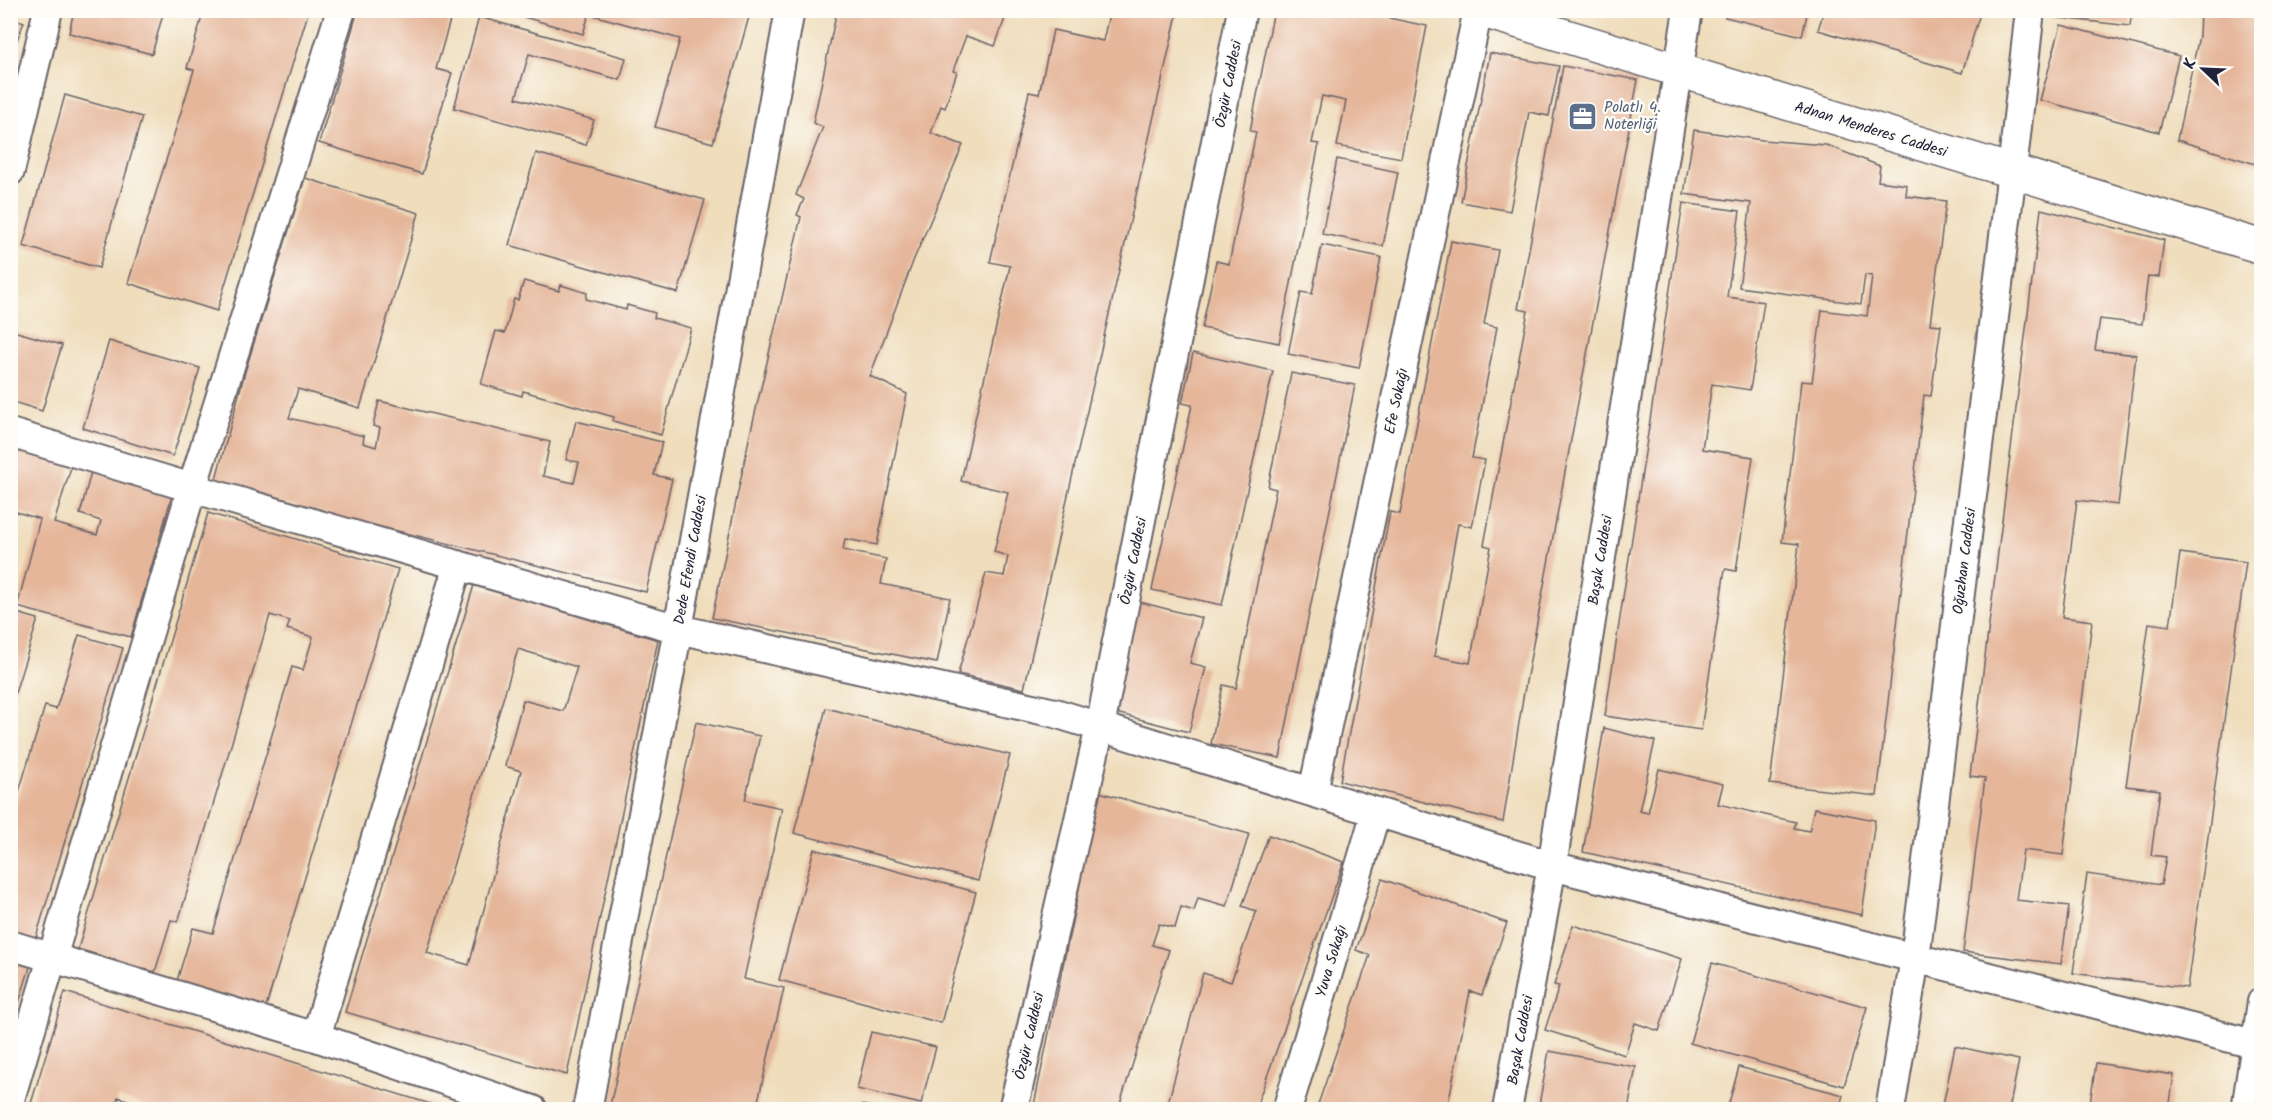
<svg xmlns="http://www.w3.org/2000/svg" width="2272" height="1120" font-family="Kalam,sans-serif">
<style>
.building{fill:#e5b69a;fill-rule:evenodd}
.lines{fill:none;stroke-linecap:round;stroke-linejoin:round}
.street-casing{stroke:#6a6368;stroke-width:32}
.secondary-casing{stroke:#6a6368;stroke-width:36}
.street{stroke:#fff;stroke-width:28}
.secondary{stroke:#fff;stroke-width:33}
.labels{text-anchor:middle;stroke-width:4.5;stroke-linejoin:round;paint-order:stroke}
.street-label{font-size:15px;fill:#22223b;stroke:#fdfcf7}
.service-label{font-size:15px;fill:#4e5e75;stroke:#fdfcf7;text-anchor:start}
</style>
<rect width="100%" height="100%" fill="#fdfcf7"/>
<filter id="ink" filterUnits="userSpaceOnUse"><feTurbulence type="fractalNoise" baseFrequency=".0167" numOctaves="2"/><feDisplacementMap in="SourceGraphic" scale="12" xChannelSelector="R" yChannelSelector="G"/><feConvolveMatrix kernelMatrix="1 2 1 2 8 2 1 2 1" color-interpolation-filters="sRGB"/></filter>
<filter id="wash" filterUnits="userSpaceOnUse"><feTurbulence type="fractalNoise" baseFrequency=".008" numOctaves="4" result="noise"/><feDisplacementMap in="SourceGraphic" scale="24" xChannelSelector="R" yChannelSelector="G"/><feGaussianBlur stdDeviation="1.35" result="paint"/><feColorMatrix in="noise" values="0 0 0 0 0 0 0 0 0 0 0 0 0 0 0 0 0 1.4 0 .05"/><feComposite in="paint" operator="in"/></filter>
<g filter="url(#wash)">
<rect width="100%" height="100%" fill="#efddbc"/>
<g id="blocks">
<!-- building -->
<path class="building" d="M74 10H164L152 54 69 33Z
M204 10H309L217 311 128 283 194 70 187 68Z
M358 10H453L436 69 452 73 422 174 319 143Z
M525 10H751L713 143 655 127 680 39 589 14 583 34 524 17Z
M837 10H1008L995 46 966 36 953 71 957 72 945 108 941 106 931 133 963 145 914 259 870 376 907 394 877 545 845 539 843 550 886 559 881 584 950 598 937 663 712 618 749 439 801 217 797 215 804 199 796 195 823 127 813 123Z
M1060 10H1081L1078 17Z
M1110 10H1178L1024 689 958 674 986 573 1004 576 1008 556 994 552 1008 492 961 481 1010 266 990 262 1029 92 1039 94 1053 30 1103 41Z
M1274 10H1351L1427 26 1401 158 1337 146 1346 101 1322 96 1312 143 1319 144 1279 343 1202 328 1216 261 1229 264 1256 132 1250 131Z
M1727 10H1808L1802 36 1725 17Z
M1824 10H1981L1962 73 1818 30Z
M2053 10H2132L2130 26 2052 17Z
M2200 10H2262V166L2177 140 2199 36Z
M10 17 24 22 11 56H10Z
M479 17 626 58 620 80 529 54 516 98 594 120 586 145 454 108Z
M2061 25 2179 56 2159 132 2040 100Z
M1490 53 1559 66 1549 116 1529 112 1510 211 1461 202Z
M1563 66 1638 80 1523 698 1503 822 1340 781 1390 512 1400 514 1451 241 1498 250 1484 324 1497 327 1472 458 1485 460 1472 527 1458 524 1434 656 1470 663 1491 547 1484 545 1528 311 1518 309Z
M65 95 142 117 99 268 23 246Z
M1694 130 1762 140 1826 145 1880 166 1878 181 1907 185 1906 196 1946 201 1930 324 1941 325 1931 396 1924 395 1877 796 1770 784 1799 544 1782 542 1801 381 1812 382 1822 310 1867 316 1872 276 1865 275 1861 304 1739 287 1751 203 1684 194Z
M536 153 705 200 678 293 509 245Z
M1337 159 1398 172 1383 246 1322 234Z
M305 178 419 213 360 408 298 389 289 418 364 436 363 443 376 447 380 428 373 426 379 401 550 442 543 476 574 483 579 462 566 460 576 421 662 442 654 475 672 479 646 592 214 486 245 372Z
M1683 203 1740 211 1727 297 1764 302 1750 390 1712 384 1702 449 1753 457 1736 571 1725 569 1701 730 1605 716Z
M2041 209 2164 240 2159 277 2148 276 2142 324 2100 319 2095 350 2136 355 2118 505 2077 500 2062 617 2092 621 2063 855 2023 850 2016 900 2069 906 2061 964 1963 952 1985 778 1970 776Z
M1322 245 1381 257 1359 368 1288 354 1301 292 1312 294Z
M524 281 559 291 561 285 587 293 586 299 626 310 627 305 655 313 654 318 691 328 661 435 613 421 614 417 523 391 522 396 481 384 496 331 505 333 514 299 518 300Z
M10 330 62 345 42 411 10 401Z
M109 341 200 368 173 456 83 428Z
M1193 353 1273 371 1222 605 1152 590 1192 405 1182 403Z
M1291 373 1355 385 1280 758 1211 744 1223 685 1236 688 1276 489 1268 487Z
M10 446 72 464 54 523 97 535 101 521 80 514 92 468 173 492 131 637 17 607 40 519 13 511 10 517Z
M208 513 398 569 265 1010 176 984 193 928 213 933 292 667 303 670 313 637 287 629 290 621 270 615 178 922 171 920 155 972 78 949Z
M2180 553 2246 562 2187 988 2073 973 2087 874 2161 885 2166 857 2151 855 2160 790 2126 786 2149 623 2170 626Z
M474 585 658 640 567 1075 345 1012ZM518 649 577 667 563 711 523 700 505 766 521 771 469 965 427 953Z
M1140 602 1202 618 1190 663 1206 667 1189 732 1112 712Z
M10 611 38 619 15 693 10 692Z
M79 635 123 648 34 944 10 936V821L45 706 56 709Z
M826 708 1010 755 978 881 794 833Z
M696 722 760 736 745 800 782 808 744 979 784 988 756 1110H609Z
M1604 728 1655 741 1639 811 1648 813 1659 769 1723 784 1718 804 1796 822 1794 828 1809 831 1814 808 1875 820 1862 915 1583 852Z
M1099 792 1249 834 1227 906 1198 898 1194 911 1181 907 1175 928 1159 924 1152 945 1169 950 1118 1110H1033Z
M1269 835 1344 862 1255 1110H1166L1203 973 1231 982 1256 911 1242 906Z
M814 849 976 892 941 1023 779 980Z
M1382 879 1507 923 1482 995 1470 991 1447 1110H1316L1370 955 1356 950Z
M1573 925 1682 959 1659 1031 1635 1023 1625 1055 1545 1030 1559 986 1554 985Z
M10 961 30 967 11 1029H10Z
M1712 963 1867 1007 1844 1086 1690 1043Z
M65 992 447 1109V1110H158L118 1097 115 1110H29Z
M871 1032 936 1047 921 1104 857 1089Z
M1955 1046 2019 1060 2009 1110H1942Z
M1549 1051 1636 1067 1628 1110H1538Z
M2096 1063 2174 1075 2169 1110H2089Z
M1739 1067 1843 1095 1839 1110H1727Z
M861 1105 879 1108V1110H860Z"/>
</g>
</g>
<g filter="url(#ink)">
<use href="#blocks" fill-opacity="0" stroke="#6a6368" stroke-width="1.5"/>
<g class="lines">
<defs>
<path id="street" d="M10 171 48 10
M10 433 192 488 678 629 1055 713 1552 866 2262 1046
M1313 792 1478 10
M10 945 316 1037 533 1110
M316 1037 458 565
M10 1099 192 488 341 10
M587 1110 678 629 790 10
M1013 1110 1100 727 1242 10
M1287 1110 1376 812
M1507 1110 1552 866 1688 10
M1890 1110 1915 958 2012 171 2030 10
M2246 1110 2262 1002"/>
<path id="secondary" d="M1480 10 2262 247"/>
</defs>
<!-- street casing -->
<use href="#street" class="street-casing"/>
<!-- secondary casing -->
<use href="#secondary" class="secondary-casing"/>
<!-- street -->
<use href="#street" class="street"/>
<!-- secondary -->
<use href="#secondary" class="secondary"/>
</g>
</g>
<!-- icons -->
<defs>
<symbol id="office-square" viewBox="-11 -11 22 22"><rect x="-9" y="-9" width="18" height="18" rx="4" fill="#5c6f8a" stroke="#fdfcf7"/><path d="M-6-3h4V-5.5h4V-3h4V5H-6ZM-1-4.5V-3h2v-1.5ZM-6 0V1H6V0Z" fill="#fff"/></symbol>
</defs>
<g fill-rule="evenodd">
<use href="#office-square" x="1566" y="100" width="33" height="33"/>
</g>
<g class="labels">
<!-- street labels -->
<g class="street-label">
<text transform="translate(1228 84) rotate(-79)" y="5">Özgür Caddesi</text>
<text transform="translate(1871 129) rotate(17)" y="5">Adnan Menderes Caddesi</text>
<text transform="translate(1396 401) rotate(-78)" y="5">Efe Sokağı</text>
<text transform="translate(690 560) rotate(-80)" y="5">Dede Efendi Caddesi</text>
<text transform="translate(1600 560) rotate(-81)" y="5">Başak Caddesi</text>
<text transform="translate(1133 561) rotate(-79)" y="5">Özgür Caddesi</text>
<text transform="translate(1964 561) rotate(-83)" y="5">Oğuzhan Caddesi</text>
<text transform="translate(1331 961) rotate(-73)" y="5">Yuva Sokağı</text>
<text transform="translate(1029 1036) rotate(-77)" y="5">Özgür Caddesi</text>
<text transform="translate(1520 1040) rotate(-80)" y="5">Başak Caddesi</text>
</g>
<!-- service labels -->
<g class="service-label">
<text x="1604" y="112">Polatlı 4.<tspan x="1604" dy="17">Noterliği</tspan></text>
</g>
</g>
<!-- margin -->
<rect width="2272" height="1120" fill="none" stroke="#fdfcf7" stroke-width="36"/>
<!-- north arrow -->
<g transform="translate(2203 69) rotate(293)" stroke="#fdfcf7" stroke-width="4.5" paint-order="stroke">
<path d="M0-4.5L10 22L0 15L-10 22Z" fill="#22223b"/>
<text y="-9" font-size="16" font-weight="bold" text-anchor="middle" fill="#22223b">K</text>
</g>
</svg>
